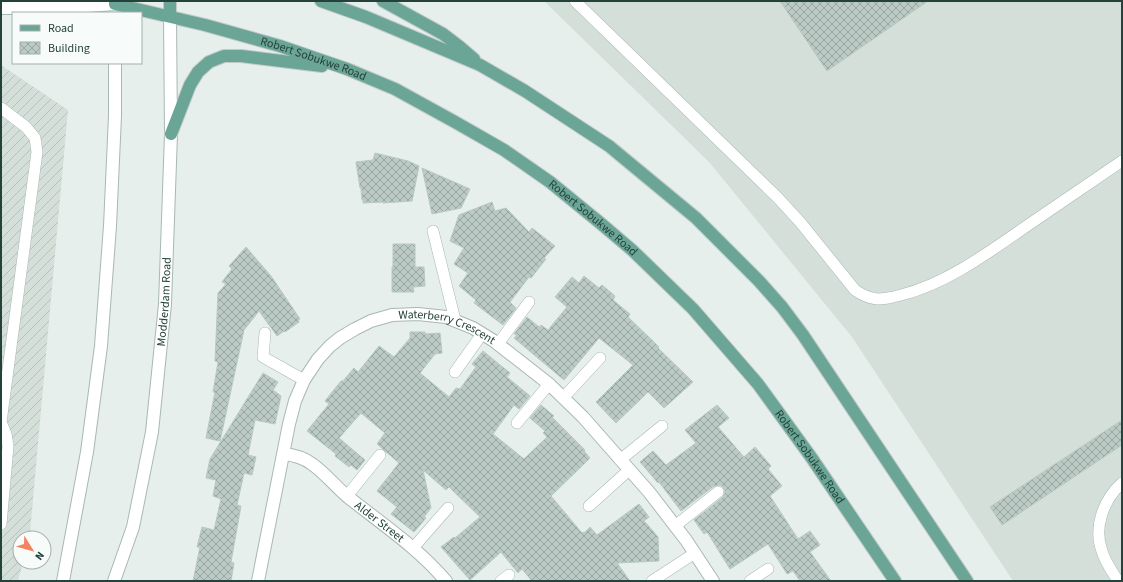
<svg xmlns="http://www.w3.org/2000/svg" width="1123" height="582" font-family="'Source Sans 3',sans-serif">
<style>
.built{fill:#d4dfda}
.industrial{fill:url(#industrial-furrows)}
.building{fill:url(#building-cross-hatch);stroke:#b8c9c2}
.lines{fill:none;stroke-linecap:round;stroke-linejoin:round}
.service-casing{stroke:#a8b8b2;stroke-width:12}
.minor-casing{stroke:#a8b8b2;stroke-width:14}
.tertiary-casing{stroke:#a8b8b2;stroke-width:14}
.secondary-casing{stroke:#a4bbb3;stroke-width:14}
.primary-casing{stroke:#c2cac8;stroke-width:14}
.service{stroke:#fff;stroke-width:11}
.minor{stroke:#fff;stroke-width:12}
.tertiary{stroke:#fff;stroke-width:12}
.secondary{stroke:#fff;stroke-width:12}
.primary{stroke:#6aa596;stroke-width:12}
.labels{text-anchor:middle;stroke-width:3;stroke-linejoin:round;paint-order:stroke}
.street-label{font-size:12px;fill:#24423a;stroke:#f7fbf9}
</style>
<defs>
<pattern id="industrial-furrows" width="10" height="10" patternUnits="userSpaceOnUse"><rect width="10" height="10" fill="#d4dfda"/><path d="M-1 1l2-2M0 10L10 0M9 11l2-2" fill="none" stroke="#b6c1bc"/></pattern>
<pattern id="building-cross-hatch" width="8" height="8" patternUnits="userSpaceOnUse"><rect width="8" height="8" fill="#bbcac4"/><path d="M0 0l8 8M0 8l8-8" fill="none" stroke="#98a6a0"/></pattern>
</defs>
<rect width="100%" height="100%" fill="#e6efeb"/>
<!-- built -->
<path class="built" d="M544 1H1122V581H1013L852 337 709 162Z"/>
<!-- industrial -->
<path class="industrial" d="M1 65 68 110 30 533 29 538H20V562H23L18 581H1Z"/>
<!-- building -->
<path class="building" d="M780 1H928L827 71Z
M375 153 408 161 419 166 412 201 383 203V202L363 203V200H362L361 188H360L356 162 373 160Z
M422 168 470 189 461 208 432 214Z
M492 202 495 211 506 208 529 232 532 228 555 246 544 258 546 259 531 278 529 277 510 302 516 308 503 325 474 303 476 300 459 286 468 273 454 264 464 248 450 241 459 215Z
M393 244H415V267H424L425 286 413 287 414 292H392V267H393Z
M246 247 271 276 300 319 298 320 299 322 285 332 284 331 277 336 259 311 244 330 220 441 206 438 215 392H213L218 362 215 361 218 293 226 284 222 282 232 269 229 266Z
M584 276 599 288 602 285 615 296 613 300 630 314 628 317 659 347 658 348 693 382 664 408 648 392 616 423 596 402 633 365 599 338 564 380 514 338 517 335 514 334 527 317 539 327 541 325 548 330 567 307 555 297 572 277 579 283Z
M410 332H425V334L440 333 442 353 435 354 420 373 449 397 456 388 460 389 476 367 472 364 483 351 510 373 507 377 530 396 519 409 514 405 493 434 524 459 547 437 543 433 545 431 530 418 541 405 554 416 552 417 585 450 584 451 590 458 551 496 582 533 583 532 584 533 590 527 597 535 639 504 649 517 644 521 647 524 658 537 659 561 617 563 630 581H532L522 569 518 573 501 552 470 580 441 547 454 537 455 538 480 517 449 487 446 490 423 470 431 508 424 517 426 518 414 532 391 514 397 507 377 491 399 463 377 444 385 433 361 413 339 438 365 460 357 470 351 465 349 467 335 456 336 454 307 431 329 404 325 401 341 381H343L354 368 358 372 379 346 394 357 410 338Z
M263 373 278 382 273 390 281 396 275 424 255 420 248 455 256 457 252 475 244 473 237 505 241 506 231 562 234 563 231 581H193L200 547H197L202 527 214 530 221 499 213 496 216 480 206 478 210 459Z
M717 405 729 418 718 427 744 457 755 447 771 466 768 469 782 486 770 496 798 539 810 531 820 545 810 552 831 581H800L793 571 787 574 768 544 730 569 707 532 704 534 694 520 723 497 725 491 723 487 720 485 714 486 681 511 659 482 658 483 640 462 653 451 666 465 696 443 685 430Z
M1122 420V445L1002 525 990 507Z"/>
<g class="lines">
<defs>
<path id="service" d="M575 1 778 198 800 222 855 290C862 295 868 298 877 299 885 299 894 297 901 295 949 283 993 249 1034 221 1063 201 1093 181 1122 161
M1 108 26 127 35 138 37 152 1 422 6 434 8 446 1 524
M433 231 455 320
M265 333 263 357 304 380
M498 344 529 302
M455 372 482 334
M563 398 600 358
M517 423 549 384
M620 460 662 426
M347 496 380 455
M589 506 629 470
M675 526 718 492
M413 548 448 508
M501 581 509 575
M652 581 695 553
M750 581 768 569
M1118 581C1112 571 1105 562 1102 551 1093 527 1104 499 1122 483"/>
<g id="minor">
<path id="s1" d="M284 454C294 455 303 457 312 464 325 473 336 487 348 497 382 524 418 548 446 581"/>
<path id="s2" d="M258 581 289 424 295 401 304 380 318 359 330 346 340 338 355 329 371 321 392 315 418 314 446 317 473 328 494 341 549 384 583 417 649 492 686 540 713 581"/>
</g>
<g id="tertiary">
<path d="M63 581 87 452 101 346 110 226 115 116V63"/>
<path id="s3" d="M114 581 133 527 152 432 165 304 171 134 170 16"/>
</g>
<path id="secondary" d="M1 8H60L115 4"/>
<g id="primary">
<path id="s4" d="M115 1V4L205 25 280 46 347 69 395 89 455 122 504 150 550 182 599 222 632 250 693 309 758 384 811 457 895 581"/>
<path d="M321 1 366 17 480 65 525 91 609 146 696 218 759 281 782 307 803 335 967 581"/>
<path d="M383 1 443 34 460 47 474 59"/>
<path d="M170 16V1"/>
<path d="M171 134 190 85 198 72 209 62 224 56H241L322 66"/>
</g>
</defs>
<!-- service casing -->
<use href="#service" class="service-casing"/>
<!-- minor casing -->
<use href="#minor" class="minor-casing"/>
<!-- tertiary casing -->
<use href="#tertiary" class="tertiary-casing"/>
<!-- secondary casing -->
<use href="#secondary" class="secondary-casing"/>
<!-- primary casing -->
<use href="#primary" class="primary-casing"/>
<!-- service -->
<use href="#service" class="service"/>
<!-- minor -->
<use href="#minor" class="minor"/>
<!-- tertiary -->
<use href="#tertiary" class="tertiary"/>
<!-- secondary -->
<use href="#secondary" class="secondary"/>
<!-- primary -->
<use href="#primary" class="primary"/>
</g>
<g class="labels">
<!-- street labels -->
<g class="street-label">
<text dy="4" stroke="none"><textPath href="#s4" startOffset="209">Robert Sobukwe Road</textPath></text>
<text dy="4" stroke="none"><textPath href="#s4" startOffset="533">Robert Sobukwe Road</textPath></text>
<text dy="4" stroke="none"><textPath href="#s3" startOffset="285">Modderdam Road</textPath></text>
<text dy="4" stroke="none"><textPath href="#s2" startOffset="377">Waterberry Crescent</textPath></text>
<text dy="4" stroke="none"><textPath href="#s4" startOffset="857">Robert Sobukwe Road</textPath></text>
<text dy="4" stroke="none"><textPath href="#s1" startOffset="119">Alder Street</textPath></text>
</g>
</g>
<!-- border -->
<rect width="1123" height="582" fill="none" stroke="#24423a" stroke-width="4"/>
<!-- legend -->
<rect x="12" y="12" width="130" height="52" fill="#f7fbf9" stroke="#a3b1ad"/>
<rect x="20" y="25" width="20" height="6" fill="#6aa596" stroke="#a3b1ad"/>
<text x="48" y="32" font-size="12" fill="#24423a">Road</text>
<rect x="20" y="42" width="20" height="12" fill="url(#building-cross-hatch)" stroke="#a3b1ad"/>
<text x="48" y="52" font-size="12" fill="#24423a">Building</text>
<!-- north arrow -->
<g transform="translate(32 550) rotate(127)"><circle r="19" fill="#f7fbf9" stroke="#a3b1ad"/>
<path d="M0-3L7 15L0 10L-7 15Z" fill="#f4845f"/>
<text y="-6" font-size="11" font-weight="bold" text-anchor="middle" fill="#24423a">N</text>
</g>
</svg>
